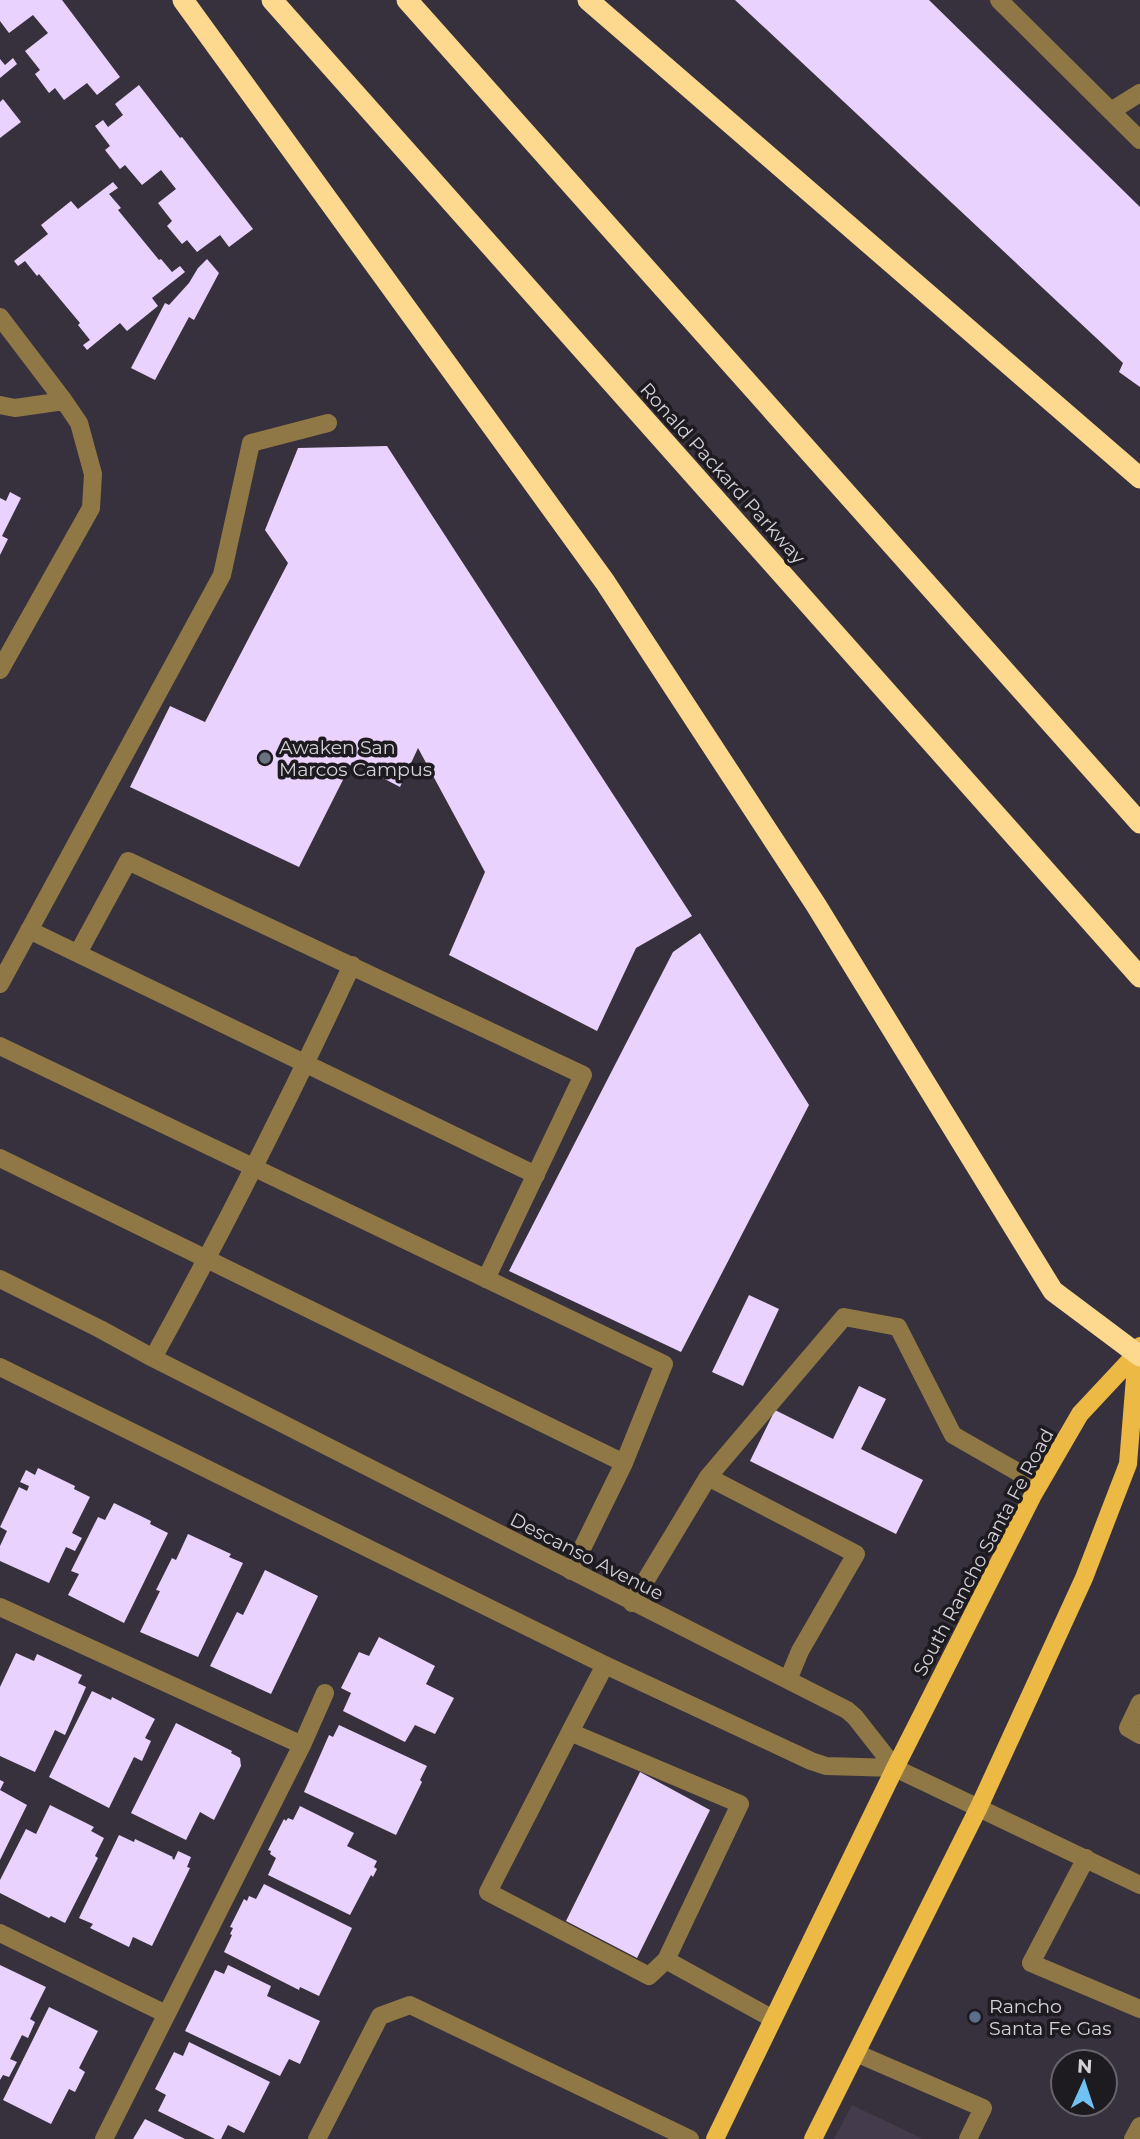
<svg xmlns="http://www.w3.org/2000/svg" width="1140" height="2139" font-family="Montserrat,sans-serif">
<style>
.built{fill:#443b4c}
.building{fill:#ead2fe}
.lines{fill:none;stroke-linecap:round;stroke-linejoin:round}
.minor{stroke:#8f7845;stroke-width:18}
.major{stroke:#ebb944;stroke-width:18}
.highway{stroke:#fcd98f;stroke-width:21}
.worship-dot{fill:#6b7280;stroke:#1d1a20;stroke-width:2.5}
.service-dot{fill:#5c6f8a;stroke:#1d1a20;stroke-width:2.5}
.labels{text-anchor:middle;stroke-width:7;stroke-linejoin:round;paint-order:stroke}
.street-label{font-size:19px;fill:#d5d1d9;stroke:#1d1a20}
.poi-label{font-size:19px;fill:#d5d1d9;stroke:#1d1a20;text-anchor:start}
</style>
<rect width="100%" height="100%" fill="#37313d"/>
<!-- built -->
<path class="built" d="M852 2105 923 2139H834Z"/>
<!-- building -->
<path class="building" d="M0 0H62L120 77 97 95 87 83 64 100 55 88 49 93 35 74 40 70 25 51 48 33 33 15 9 33 0 21Z
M735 0H929L1140 207V387L1119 372 1123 363Z
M13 58 17 64 0 78V59L5 65Z
M139 85 180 138 182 137 253 229 229 247 220 235 197 252 187 240 182 244 167 226 172 221 158 203 176 189 161 170 142 185 125 165 120 169 105 150 110 146 95 126 103 120 108 127 123 115 115 104Z
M3 99 21 122 0 138V102Z
M113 182 118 188 109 194 121 208 118 210 159 260 161 259 172 272 180 266 185 272 152 298 158 306 127 331 120 323 87 350 83 345 90 340 78 325 80 323 39 274 37 276 25 261 18 266 14 261 48 234 41 225 71 201 78 209Z
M207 259 219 273 194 320 189 317 155 380 131 368 165 303 169 305 189 283 198 268Z
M387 446 692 916 636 948 597 1031 449 955 485 872 418 748 400 787 352 762 299 867 130 787 170 706 205 722 288 563 265 530 298 448Z
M10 492 21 498 2 536 8 539 0 555V498L6 501Z
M700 933 809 1105 681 1352 509 1271 673 952Z
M749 1295 779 1309 743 1386 712 1372Z
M859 1386 886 1399 861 1449 923 1480 896 1534 750 1461 775 1410 833 1439Z
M38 1468 75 1486 74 1489 90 1497 72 1533 82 1538 75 1551 66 1547 49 1583 0 1561V1546L7 1531 0 1527 19 1487 27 1491 29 1486 20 1482 26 1470 35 1475Z
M114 1503 151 1521 150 1524 168 1533 124 1623 68 1595 79 1574 71 1571 98 1517 105 1520Z
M188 1534 231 1554 229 1557 243 1563 198 1657 140 1632 160 1591 156 1590 172 1558 176 1560Z
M265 1570 318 1596 271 1694 210 1666 237 1612 243 1615Z
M379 1637 435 1666 426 1684 454 1698 435 1734 415 1725 405 1742 343 1711 351 1693 341 1688 359 1652 369 1656Z
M16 1653 34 1661 37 1654 82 1675 78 1683 86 1687 65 1735 55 1730 35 1772 0 1756V1687Z
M92 1691 111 1700 112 1697 155 1719 145 1738 151 1741 142 1761 134 1757 109 1808 49 1777Z
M176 1723 232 1751 231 1753 240 1758 241 1766 214 1820 200 1812 186 1840 131 1813Z
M339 1725 427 1766 420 1780 422 1782 396 1835 304 1792 329 1735 333 1737Z
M640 1772 710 1810 637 1958 566 1921Z
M0 1780 4 1782 0 1790 27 1805 0 1860Z
M50 1805 94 1827 91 1831 104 1838 95 1856 98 1858 65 1923 51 1916 49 1918 0 1893V1880L26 1829 36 1834Z
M300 1806 354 1833 347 1846 377 1861 374 1867 377 1869 373 1877 371 1875 350 1915 268 1875 276 1858 270 1854 271 1851 268 1850 284 1819 286 1821 288 1818 293 1820Z
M119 1835 134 1842 135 1839 173 1857 172 1858 174 1860 178 1851 191 1857 187 1867 190 1868 152 1946 133 1937 129 1947 90 1928 93 1924 79 1918Z
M264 1884 352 1928 319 1996 300 1987 299 1990 224 1952 232 1935 230 1934 233 1928 230 1927 244 1899 247 1901 249 1896 256 1899Z
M0 1965 46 1987 30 2019 35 2022 28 2038 22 2035 10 2059 17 2062 9 2077 3 2075 0 2080Z
M228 1965 271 1986 267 1996 320 2021 300 2064 289 2059 280 2076 185 2031 215 1970 224 1974Z
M49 2007 98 2031 79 2068 85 2072 75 2092 69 2089 51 2124 3 2100Z
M189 2042 270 2082 244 2133 228 2125 221 2139H215L158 2111 166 2095 155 2089 174 2052 183 2056Z
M145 2119 185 2139H133Z"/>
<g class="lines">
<!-- minor -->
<path class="minor" d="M999 0 1140 140
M1111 111 1140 93
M0 317 64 401
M0 405 15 408 64 401 79 423 93 474 91 508 0 670
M29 930 536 1175
M78 953 128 861 583 1075 486 1279
M0 984 222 575 251 443 328 423
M0 1046 664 1364 624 1463
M0 1158 624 1463 571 1571
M0 1279 100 1329 153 1358 847 1710 855 1717 895 1768 1140 1885
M153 1358C224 1229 290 1098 352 965
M0 1367 605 1665 811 1761 826 1766 895 1768
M708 1477 844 1317 898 1327 953 1435 1039 1484
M632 1603 708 1477 856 1554 800 1651 788 1680
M0 1607 302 1745
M605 1665 570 1732 740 1804 666 1960 773 2019
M1140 1703 1128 1728 1140 1735
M570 1732 488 1892 649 1976 666 1960
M1086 1858 1031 1963 1140 2009
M0 1933 166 2014
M856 2053 983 2108 968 2139
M104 2139 302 1745 325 1693
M317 2139 380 2016 410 2005 690 2139
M1133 2139 1140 2126"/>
<!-- major -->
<path class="major" d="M715 2139 895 1768 1033 1495 1080 1414 1137 1353 1140 1346
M813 2139 979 1807 1084 1578 1128 1464 1137 1353"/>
<!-- highway -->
<path class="highway" d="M183 0 605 582 816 905 1053 1291 1140 1356
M272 0 1140 977
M407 0 1140 823
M588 0 1140 478"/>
</g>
<!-- markers -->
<circle class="worship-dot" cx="265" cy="758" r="7"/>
<circle class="service-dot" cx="975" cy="2017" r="7"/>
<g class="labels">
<!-- street labels -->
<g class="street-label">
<text transform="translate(723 473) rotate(48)" y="7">Ronald Packard Parkway</text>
<text transform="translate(983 1552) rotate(-62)" y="7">South Rancho Santa Fe Road</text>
<text transform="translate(587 1556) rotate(27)" y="7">Descanso Avenue</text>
</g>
<!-- poi labels -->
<g class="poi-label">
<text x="279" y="754">Awaken San<tspan x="279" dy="22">Marcos Campus</tspan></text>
<text x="989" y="2013">Rancho<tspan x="989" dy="22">Santa Fe Gas</tspan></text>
</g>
</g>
<!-- north arrow -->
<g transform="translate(1084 2083) rotate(3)"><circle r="33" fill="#1d1a20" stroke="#67636a" stroke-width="2"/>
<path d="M0-5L12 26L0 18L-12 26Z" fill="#70c2f4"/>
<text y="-10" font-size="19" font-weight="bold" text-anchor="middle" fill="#d5d1d9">N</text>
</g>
</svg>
